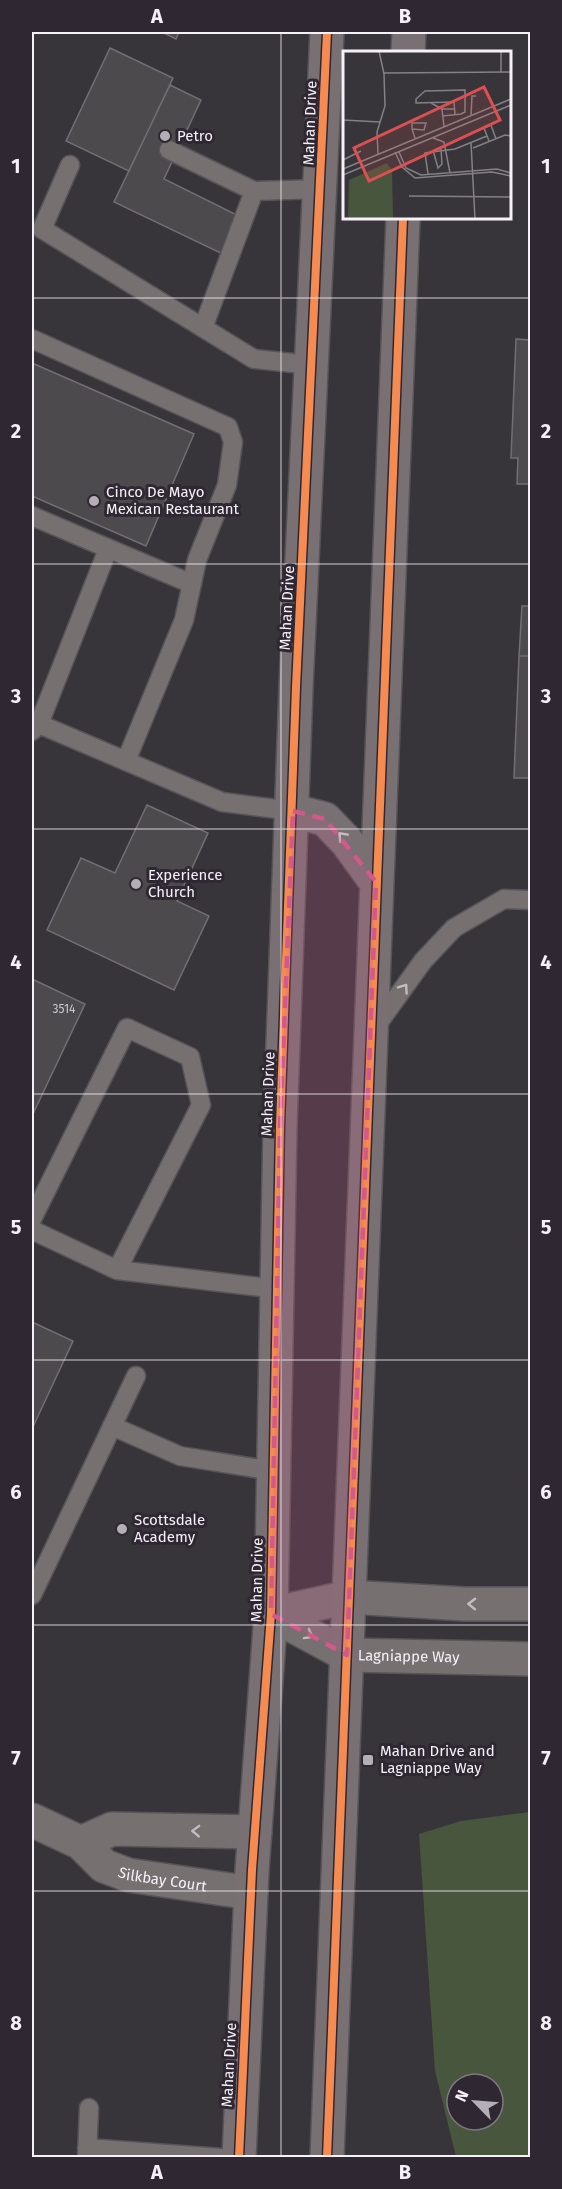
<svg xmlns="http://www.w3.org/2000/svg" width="562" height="2189" font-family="'Fira Sans',sans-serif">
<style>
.green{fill:#48563e;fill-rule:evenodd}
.building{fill:#4d4a4e;stroke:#726e73;stroke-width:1.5}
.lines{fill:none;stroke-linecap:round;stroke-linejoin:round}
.lane-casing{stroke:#565458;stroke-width:21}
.street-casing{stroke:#565458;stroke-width:36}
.primary-casing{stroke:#565458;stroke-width:36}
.lane{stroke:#767071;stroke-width:18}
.street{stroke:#767071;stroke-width:33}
.primary{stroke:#787073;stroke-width:33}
.cycleway-casing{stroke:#2f2832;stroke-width:11}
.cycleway{stroke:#f68b52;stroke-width:8}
.oneway{stroke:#c4bdc3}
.oneway2{stroke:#c3bdc2}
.marked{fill:#d2598a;fill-opacity:0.2;stroke:#d2598a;stroke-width:4.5;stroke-dasharray:12 8;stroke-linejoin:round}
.grid{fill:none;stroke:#f6f1f8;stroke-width:1.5;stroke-opacity:0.55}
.poi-dot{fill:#b4afb6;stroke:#2f2832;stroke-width:2}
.labels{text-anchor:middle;stroke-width:6;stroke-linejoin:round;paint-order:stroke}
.number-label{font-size:12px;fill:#ccc7ce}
.street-label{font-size:15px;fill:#f6f1f8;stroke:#2f2832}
.poi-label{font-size:15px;fill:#f6f1f8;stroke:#2f2832;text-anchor:start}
.inset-road{fill:none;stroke:#848086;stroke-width:1.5}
.view{fill:#dc5052;fill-opacity:0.15;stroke:#dc5052;stroke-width:3}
.inset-edge{fill:none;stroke:#f6f1f8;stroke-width:3}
.neatline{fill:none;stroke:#f6f1f8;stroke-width:2}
.grid-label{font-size:20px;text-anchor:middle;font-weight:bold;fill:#f6f1f8}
</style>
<rect width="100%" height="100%" fill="#38353a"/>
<!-- green -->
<path class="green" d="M530 1812V2157H456L435 2071 419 1834 461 1821ZM457 2084H493V2120H457Z"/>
<!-- building -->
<path class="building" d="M162 32H179L176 39Z
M110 48 173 78 129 171 66 141Z
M170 85 201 100 164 179 247 220 229 257 114 202Z
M516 339 530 340V484H517L518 458H511Z
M32 363 194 434 146 546 32 496Z
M522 606H530V656H519Z
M519 656H530V778H514Z
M147 805 208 833 177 901 209 916 174 990 47 930 81 858 115 873Z
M32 979 85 1004 32 1116Z
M32 1322 73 1341 32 1429Z"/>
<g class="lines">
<defs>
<path id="lane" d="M169 150 254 191 321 189
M70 165 42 229 254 359 312 365
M203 328 254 191
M32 339 228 427 233 442 227 485 197 560 184 620 126 761
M32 516 192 584
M39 724 222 802 293 811
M32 731 39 724 108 549
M374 1029 423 961 454 928 504 899 530 900
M32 1219 127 1028 190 1057 201 1105 117 1270
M32 1230 117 1270 277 1289
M112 1426 180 1456 273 1471
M32 1595 136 1376
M87 2148 222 2158
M87 2158 89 2108"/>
<g id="street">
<path id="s1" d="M271 1614 347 1655 530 1659"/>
<path d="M271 1614 349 1597 465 1604H530"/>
<path id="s2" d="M32 1820 81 1843 104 1866 128 1875 251 1893"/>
<path d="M81 1843 112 1829 255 1832"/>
</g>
<path id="primary" d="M408 52 409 32
M293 811 325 819 347 842 376 882
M239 2158 252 1870 271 1614 280 1126 296 687 327 32
M327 2158 403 218"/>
</defs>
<!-- lane casing -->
<use href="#lane" class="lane-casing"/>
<!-- street casing -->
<use href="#street" class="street-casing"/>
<!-- primary casing -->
<use href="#primary" class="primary-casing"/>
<!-- lane -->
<use href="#lane" class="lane"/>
<!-- street -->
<use href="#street" class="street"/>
<!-- primary -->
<use href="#primary" class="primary"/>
<defs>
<path id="cycleway" d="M239 2158 252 1870 271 1614 280 1126 296 687 327 32
M327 2158 403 218"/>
</defs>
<!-- cycleway casing -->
<use href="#cycleway" class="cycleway-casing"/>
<!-- cycleway -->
<use href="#cycleway" class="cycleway"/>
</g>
<!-- one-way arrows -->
<defs><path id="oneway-chevron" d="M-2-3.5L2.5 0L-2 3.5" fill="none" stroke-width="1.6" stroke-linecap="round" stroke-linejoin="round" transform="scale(1.5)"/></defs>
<use class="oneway" href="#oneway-chevron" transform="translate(342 836) rotate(-133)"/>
<g class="oneway2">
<use href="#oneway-chevron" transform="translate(404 988) rotate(-55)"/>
<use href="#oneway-chevron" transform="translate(472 1604) rotate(-179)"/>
<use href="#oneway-chevron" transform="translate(309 1635) rotate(29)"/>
<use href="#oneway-chevron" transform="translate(196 1831) rotate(-178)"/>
</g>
<!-- marked area -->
<path class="marked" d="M293 811 325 819 376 882 347 1655 271 1614 280 1126Z"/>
<!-- grid -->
<path class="grid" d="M281 32V2158M32 298H530M32 564H530M32 829H530M32 1094H530M32 1360H530M32 1625H530M32 1891H530"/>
<!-- markers -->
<g class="poi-dot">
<circle cx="165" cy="136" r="6"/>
<circle cx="94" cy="501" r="6"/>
<circle cx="136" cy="884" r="6"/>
<circle cx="122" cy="1529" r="6"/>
<rect x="362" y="1754" width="12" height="12" rx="3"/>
</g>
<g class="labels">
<!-- number labels -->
<g class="number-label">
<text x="64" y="1013">3514</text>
</g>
<!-- street labels -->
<g class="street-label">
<text transform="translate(310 123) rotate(-88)" y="5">Mahan Drive</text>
<text transform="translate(287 608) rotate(-87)" y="5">Mahan Drive</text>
<text transform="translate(268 1094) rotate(-88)" y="5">Mahan Drive</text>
<text transform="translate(257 1580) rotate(-89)" y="5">Mahan Drive</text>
<text dy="5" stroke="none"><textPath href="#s1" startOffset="148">Lagniappe Way</textPath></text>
<text dy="5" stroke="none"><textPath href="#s2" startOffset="147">Silkbay Court</textPath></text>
<text transform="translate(229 2065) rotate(-87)" y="5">Mahan Drive</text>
</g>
<!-- poi labels -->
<g class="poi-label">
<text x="177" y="141">Petro</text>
<text x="106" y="497">Cinco De Mayo<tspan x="106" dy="17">Mexican Restaurant</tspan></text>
<text x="148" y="880">Experience<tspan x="148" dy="17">Church</tspan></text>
<text x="134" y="1525">Scottsdale<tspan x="134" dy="17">Academy</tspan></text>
<text x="380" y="1756">Mahan Drive and<tspan x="380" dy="17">Lagniappe Way</tspan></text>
</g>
</g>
<!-- overview -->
<g transform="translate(343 51)">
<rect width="168" height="168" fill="#38353a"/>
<path d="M44 112 49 120 50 168H5L6 129Z" fill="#48563e"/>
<path class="inset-road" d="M158 21V0M41 22 168 21M88 52 99 58H111M99 58 101 76M99 65 109 64 118 63 122 61V39L82 40 73 48V52L111 51 112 64M128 65 129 45H133M0 69 37 71M69 78 81 79 83 72H69V78L72 87M90 87 101 91 107 122M146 90 141 77 148 74 153 88M128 92 132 168M130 97 162 84 168 85M90 99 95 117 99 113 98 98M52 101 59 116 72 127 149 121 168 125M56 101 63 117 78 124 154 118 168 122M35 103 34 81 42 55 41 23 36 0M0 109 18 100M0 118 168 48M85 123 82 102 112 98 144 85M0 124 168 54M66 145 168 146"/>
<path class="view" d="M141 36 157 69 26 130 11 97Z"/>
<rect width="168" height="168" class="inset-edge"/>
</g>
<!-- border -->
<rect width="562" height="2189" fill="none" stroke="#2f2832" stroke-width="66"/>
<!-- north arrow -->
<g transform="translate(475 2102) rotate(295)"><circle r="28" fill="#2f2832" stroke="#7f7881" stroke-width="1.5"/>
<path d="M0-4.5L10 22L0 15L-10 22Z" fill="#b4afb6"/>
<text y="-9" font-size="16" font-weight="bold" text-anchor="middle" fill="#f6f1f8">N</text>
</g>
<rect x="33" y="33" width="496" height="2123" class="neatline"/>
<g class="grid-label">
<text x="157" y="23">A</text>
<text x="405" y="23">B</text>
<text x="16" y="173">1</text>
<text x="546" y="173">1</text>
<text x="16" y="438">2</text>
<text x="546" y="438">2</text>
<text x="16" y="703">3</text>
<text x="546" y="703">3</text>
<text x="16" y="969">4</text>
<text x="546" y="969">4</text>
<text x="16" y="1234">5</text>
<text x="546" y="1234">5</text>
<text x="16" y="1499">6</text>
<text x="546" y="1499">6</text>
<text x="16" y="1765">7</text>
<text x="546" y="1765">7</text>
<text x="16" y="2030">8</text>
<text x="546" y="2030">8</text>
<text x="157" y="2179">A</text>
<text x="405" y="2179">B</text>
</g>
</svg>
